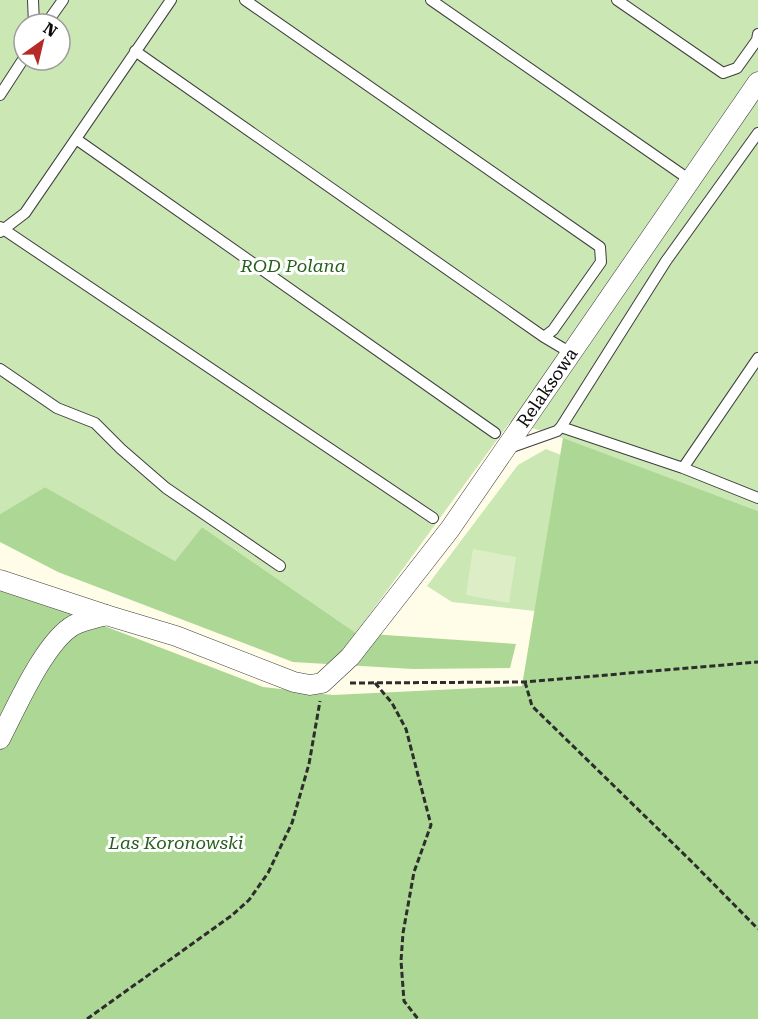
<svg xmlns="http://www.w3.org/2000/svg" width="758" height="1019" font-family="'Roboto Serif',serif">
<style>
.green{fill:#cae7b4;fill-rule:evenodd}
.forest{fill:#add794}
.pitch{fill:#ddeec6}
.lines{fill:none;stroke-linecap:round;stroke-linejoin:round}
.lane-casing{stroke:#3e3e3e;stroke-width:12}
.street-casing{stroke:#3e3e3e;stroke-width:21}
.path{stroke:#2d2d2d;stroke-width:3;stroke-dasharray:6 3;stroke-linecap:butt}
.lane{stroke:#fff;stroke-width:10}
.street{stroke:#fff;stroke-width:20}
.labels{text-anchor:middle;stroke-width:6;stroke-linejoin:round;paint-order:stroke}
.park-label{font-size:18px;font-style:italic;fill:#26601d;stroke:#fff}
.street-label{font-size:18px;fill:#0b0b0b;stroke:#fff}
</style>
<rect width="100%" height="100%" fill="#fffce8"/>
<!-- green -->
<path class="green" d="M0 0H758V511L546 432 510 422 356 633 202 527 175 561 45 487 0 514ZM24 24H60V60H24Z
M546 449 561 455 535 611 452 602 427 586 518 465Z"/>
<!-- forest -->
<path class="forest" d="M563 438 758 511V1019H0V586L263 687 333 695 522 686Z
M45 487 175 561 202 527 356 633 516 644 510 668 413 669 293 662 58 572 0 542V514Z"/>
<!-- pitch -->
<path class="pitch" d="M473 549 516 557 509 603 466 595Z"/>
<g class="lines">
<defs>
<path id="lane" d="M33 0 34 24
M245 0 600 247 601 262 553 330 544 337
M431 0 690 180
M617 0 723 73 737 68 757 40 758 34
M46 24 63 0
M135 51 544 337 571 353
M0 95 24 58
M76 139 495 433
M0 227 433 518
M0 232 25 213 171 0
M0 369 57 408 95 423 121 449 166 488 280 566
M561 427 666 261 758 133
M509 448 557 431 561 427 683 468 758 498
M683 468 758 358"/>
<g id="street">
<path id="s1" d="M0 580 106 615 176 636 294 682 310 685 322 683 350 657 450 529 758 82"/>
<path d="M0 739C16 708 45 641 74 625 84 620 95 618 106 615"/>
</g>
</defs>
<!-- lane casing -->
<use href="#lane" class="lane-casing"/>
<!-- street casing -->
<use href="#street" class="street-casing"/>
<!-- path -->
<path class="path" d="M525 682 532 706 692 862 758 929
M350 683 525 682 758 662
M375 683 392 703 406 729 431 825 414 872 403 933 401 961 404 1001 418 1019
M87 1019 231 916 249 900 268 873 292 823 309 764 320 701"/>
<!-- lane -->
<use href="#lane" class="lane"/>
<!-- street -->
<use href="#street" class="street"/>
</g>
<g class="labels">
<!-- park labels -->
<g class="park-label">
<text x="293" y="272">ROD Polana</text>
<text x="176" y="849">Las Koronowski</text>
</g>
<!-- street labels -->
<g class="street-label">
<text dy="6" stroke="none"><textPath href="#s1" startOffset="712">Relaksowa</textPath></text>
</g>
</g>
<!-- north arrow -->
<g transform="translate(42 42) rotate(34)"><circle r="28" fill="#ffffff" stroke="#9d9d9d" stroke-width="1.5"/>
<path d="M0-4.5L10 22L0 15L-10 22Z" fill="#b62b27"/>
<text y="-9" font-size="16" font-weight="bold" text-anchor="middle" fill="#0b0b0b">N</text>
</g>
</svg>
